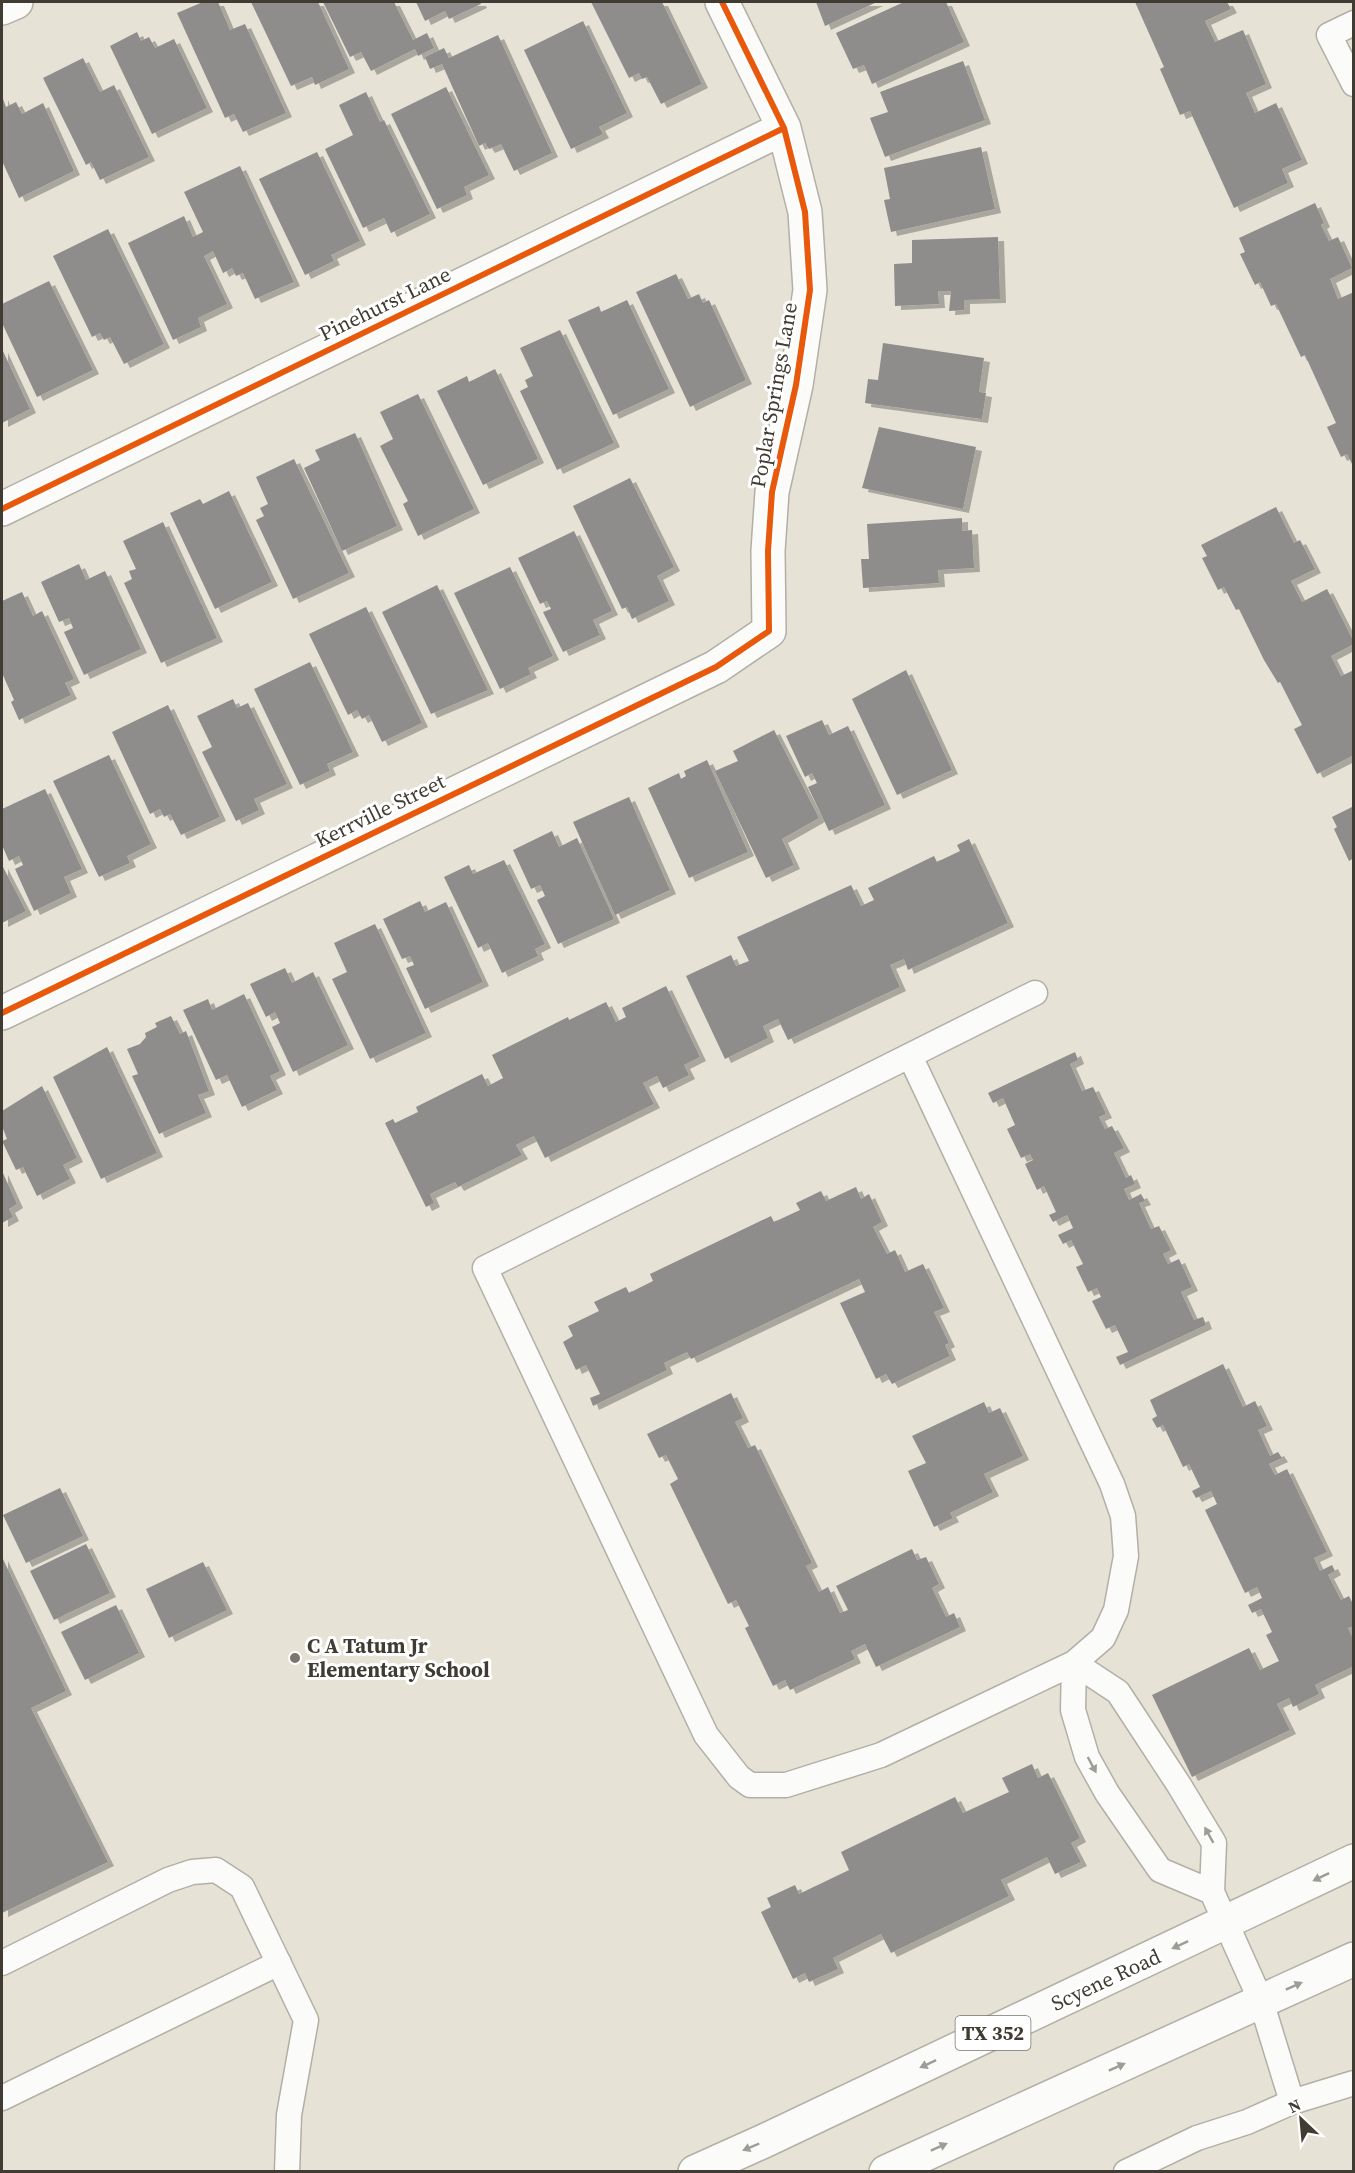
<svg xmlns="http://www.w3.org/2000/svg" width="1355" height="2173" font-family="'Source Serif 4',serif">
<style>
.building{fill:#8e8d8b;filter:url(#shadow)}
.lines{fill:none;stroke-linecap:round;stroke-linejoin:round}
.lane-casing{stroke:#b3afa6;stroke-width:27}
.street-casing{stroke:#b3afa6;stroke-width:36}
.primary-casing{stroke:#b3afa6;stroke-width:36}
.lane{stroke:#fbfbf9;stroke-width:24}
.street{stroke:#fbfbf9;stroke-width:33}
.primary{stroke:#fbfbf9;stroke-width:33}
.cycleway-casing{stroke:#fff;stroke-width:10}
.cycleway{stroke:#e8590c;stroke-width:6}
.oneway{fill:#9e9c96}
.poi-dot{fill:#7a766c;stroke:#fff;stroke-width:2}
.labels{text-anchor:middle;stroke-width:6;stroke-linejoin:round;paint-order:stroke}
.shield{fill:#fff;stroke:#797670;stroke-width:1.5}
.shield-label{font-size:20px;font-weight:bold;fill:#403c33}
.street-label{font-size:21px;fill:#403c33;stroke:#fff}
.poi-label{font-size:21px;font-weight:bold;fill:#403c33;stroke:#fff;text-anchor:start}
</style>
<defs>
<filter id="shadow"><feDropShadow dx="6" dy="4" stdDeviation="0" flood-color="#0004"/></filter>
</defs>
<rect width="100%" height="100%" fill="#e7e2d6"/>
<!-- building -->
<path class="building" d="M203 2H218L230 30 245 24 286 113 243 132 234 114 225 118 177 13Z
M251 2H318L349 69 315 85 312 77 291 86Z
M323 2H394L413 40 427 33 434 48 418 56 415 49 371 71 361 52 350 57Z
M416 2H480L481 4 449 19 445 11 425 21Z
M591 2H662L702 84 661 104 647 77 642 79 639 73 629 78Z
M816 2H877L825 26Z
M904 2H946L964 42 872 84 864 65 853 69 836 33Z
M1135 2H1227L1231 9 1205 21 1215 42 1243 30 1266 84 1246 93 1255 113 1276 103 1302 160 1282 169 1288 183 1234 208 1190 111 1180 115 1160 69 1164 67Z
M583 21 627 113 599 127 603 134 571 149 524 50Z
M137 32 141 41 149 37 155 48 174 39 207 108 152 134 110 46Z
M498 35 552 153 514 171 501 144 489 149 485 143 479 146 442 64 430 69 425 57 444 48 449 58Z
M83 58 100 92 114 85 149 157 100 180 91 162 86 165 43 78Z
M963 61 985 120 885 157 870 118 888 112 880 92Z
M446 87 489 175 464 187 467 195 437 209 391 114Z
M366 92 380 122 384 120 430 214 391 233 384 218 363 228 325 149 353 135 339 105Z
M2 96 6 107 16 102 22 114 43 103 74 171 19 198 2 161Z
M981 147 995 209 891 232 884 200 890 199 884 168Z
M317 152 360 241 331 255 334 261 305 275 259 179Z
M240 166 294 282 255 299 243 273 236 276 232 268 223 273 213 251 204 256 227 304 198 318 201 327 173 340 128 243 184 216 193 237 203 232 184 192Z
M1315 203 1324 223 1321 225 1329 241 1338 237 1352 268 1330 279 1338 299 1354 292V468L1347 454 1341 457 1327 427 1336 423 1305 355 1301 357 1276 304 1271 306 1260 282 1255 285 1240 254 1245 252 1239 238Z
M108 229 164 344 124 364 110 337 104 340 100 333 92 337 53 256Z
M998 237 1000 299 964 300V310L949 311 951 291H938L939 304 895 306 894 264 912 263V240Z
M676 274 688 299 699 294 703 303 709 300 746 380 690 407 636 292Z
M49 281 93 370 37 397 2 323V304Z
M627 300 669 389 613 415 568 320 599 306 601 312Z
M560 330 614 443 557 470 520 391 528 387 525 380 533 376 520 348Z
M883 343 984 358 979 392 986 393 982 419 865 403 868 379 878 380Z
M2 349 30 409 2 423Z
M495 369 538 459 483 485 437 391 467 376 469 382Z
M418 394 474 509 418 536 403 504 408 501 380 446 393 439 380 412Z
M879 427 976 447 963 509 862 488Z
M355 433 397 526 342 551 304 468 320 460 315 450Z
M294 459 349 573 293 599 256 520 264 516 260 508 268 504 256 477Z
M630 478 674 567 657 576 669 601 632 619 627 607 622 609 573 506Z
M229 491 272 582 215 609 170 513 200 499 203 504Z
M1276 507 1294 543 1300 540 1315 569 1291 581 1302 602 1327 589 1354 642V644L1331 656 1341 676 1354 670V755L1317 774 1294 729 1302 725 1280 682 1278 683 1264 660 1239 609 1236 610 1224 587 1218 590 1202 558 1207 556 1201 545Z
M962 518V531L972 530 974 568 938 570 939 583 863 588 861 559H869L867 524Z
M163 522 217 638 161 663 124 583 132 579 129 571 136 569 123 541Z
M574 531 612 611 593 620 600 635 563 652 543 612 551 609 547 601 540 604 518 558Z
M79 564 86 580 105 571 141 649 84 675 64 632 73 628 69 618 59 622 41 582Z
M510 567 553 656 528 668 531 674 500 689 454 593Z
M437 585 488 690 431 714 382 612Z
M22 592 33 616 42 611 74 679 65 683 71 695 19 720 11 702 14 700 2 673V601Z
M366 607 422 723 382 742 369 715 362 719 357 710 348 715 309 634Z
M310 662 353 752 327 764 330 771 300 785 254 689Z
M906 670 952 770 897 795 852 699Z
M233 699 237 708 248 703 287 784 254 799 259 810 236 821 202 752 212 747 197 716Z
M168 705 220 817 181 835 170 814 164 817 160 809 150 814 112 732Z
M822 720 829 735 848 726 885 805 829 831 808 787 817 783 812 773 805 777 786 736Z
M774 730 819 818 782 839 794 865 766 878 715 771 738 761 733 751Z
M109 755 151 844 127 856 130 863 99 877 53 781Z
M707 760 748 852 689 878 648 788 679 773 681 779 686 776 684 771Z
M45 789 82 869 64 877 71 893 34 911 15 869 23 865 19 856 9 861 2 845V809Z
M629 797 670 890 615 915 573 822Z
M1354 806V858L1349 861 1334 829 1337 827 1332 817Z
M552 831 559 847 577 838 614 919 558 944 537 900 545 896 540 885 531 889 513 850Z
M969 839 1008 923 908 970 904 959 890 965 900 987 788 1040 778 1019 763 1026 768 1038 725 1059 686 976 731 955 736 966 749 961 737 937 851 885 861 906 874 900 868 888 934 856 937 862 960 851 957 845Z
M504 860 545 944 535 949 538 956 502 973 488 943 478 948 444 877 469 865 473 874Z
M2 865 26 911 2 923Z
M420 901 425 912 446 902 483 982 425 1009 406 968 414 965 410 956 402 959 383 919Z
M375 924 426 1033 370 1059 332 979 347 972 334 943Z
M285 968 292 983 313 972 348 1045 293 1072 272 1027 280 1023 275 1012 266 1017 250 984Z
M666 986 700 1057 684 1065 689 1075 663 1088 657 1076 643 1083 654 1104 545 1158 534 1136 516 1145 522 1155 458 1187 455 1182 430 1194 434 1203 426 1207 385 1123 393 1119 395 1123 418 1112 416 1107 482 1074 488 1086 503 1078 492 1055 568 1017 569 1020 606 1002 616 1022 626 1017 622 1008Z
M244 994 280 1071 270 1076 277 1090 242 1107 227 1075 216 1080 183 1010 208 999 212 1010Z
M171 1016 180 1034 186 1031 209 1091 198 1095 206 1113 159 1134 132 1076 138 1074 127 1049 140 1044 146 1037 145 1033 157 1027 155 1023Z
M107 1047 157 1153 101 1179 53 1077Z
M1075 1052 1078 1060 1070 1064 1082 1091 1093 1087 1106 1114 1099 1117 1105 1129 1112 1126 1124 1148 1114 1153 1126 1178 1131 1175 1135 1184 1124 1189 1129 1200 1141 1194 1145 1201 1139 1203 1151 1229 1159 1226 1171 1250 1163 1254 1168 1264 1179 1259 1192 1287 1181 1292 1194 1320 1203 1317 1206 1325 1120 1365 1116 1357 1128 1352 1115 1325 1106 1329 1092 1301 1101 1297 1097 1288 1088 1292 1076 1267 1083 1264 1071 1240 1063 1244 1058 1235 1073 1228 1067 1215 1053 1222 1049 1215 1056 1212 1044 1186 1037 1190 1025 1164 1033 1160 1030 1154 1021 1158 1007 1129 1015 1125 1003 1098 993 1103 988 1093Z
M42 1086 77 1158 63 1165 70 1179 37 1196 23 1167 16 1170 2 1141 7 1139 2 1126V1111Z
M2 1171 17 1204 9 1209 13 1217 2 1223Z
M856 1187 861 1199 869 1194 882 1222 873 1227 887 1254 895 1250 905 1272 923 1264 944 1308 934 1312 949 1343 945 1345 950 1356 892 1384 886 1374 876 1379 840 1303 865 1292 859 1279 691 1359 687 1352 664 1363 667 1370 593 1406 590 1398 600 1394 586 1365 576 1370 563 1342 573 1336 568 1326 599 1311 594 1302 626 1287 629 1293 653 1281 650 1274 771 1216 774 1222 800 1210 796 1203 821 1191 826 1201Z
M1223 1364 1243 1407 1255 1401 1267 1426 1258 1430 1270 1456 1278 1452 1282 1458 1269 1464 1275 1475 1287 1469 1327 1552 1314 1558 1320 1571 1332 1565 1335 1571 1328 1575 1341 1600 1349 1596 1354 1606V1626L1348 1628 1354 1641V1666L1315 1685 1319 1694 1293 1707 1289 1698 1277 1704 1290 1730 1192 1777 1152 1695 1249 1648 1260 1670 1279 1661 1266 1635 1272 1632 1261 1609 1252 1613 1248 1605 1262 1598 1257 1587 1245 1593 1205 1510 1217 1504 1211 1491 1196 1498 1192 1491 1200 1487 1189 1464 1183 1467 1163 1425 1157 1428 1152 1419 1157 1416 1150 1400Z
M731 1393 743 1418 735 1422 748 1448 755 1445 812 1563 806 1566 819 1592 828 1587 840 1613 848 1610 836 1586 912 1549 917 1560 926 1557 939 1584 932 1588 946 1617 954 1613 960 1627 876 1667 865 1644 851 1651 855 1659 790 1690 785 1680 773 1686 745 1628 749 1626 736 1600 728 1604 670 1484 678 1479 666 1455 659 1458 647 1434Z
M984 1402 989 1413 1000 1408 1023 1456 984 1474 993 1492 950 1513 953 1518 934 1527 908 1471 926 1463 912 1436Z
M60 1488 83 1536 26 1563 3 1515Z
M86 1544 110 1593 54 1620 30 1571Z
M2 1557 66 1691 31 1708 108 1862 2 1913Z
M203 1562 227 1610 169 1638 146 1589Z
M116 1605 139 1653 85 1680 61 1632Z
M1032 1764 1038 1778 1048 1773 1080 1838 1071 1843 1081 1862 1055 1874 1047 1857 1001 1880 1009 1896 891 1953 881 1934 833 1958 838 1969 809 1982 805 1973 793 1979 761 1912 771 1907 767 1898 795 1885 799 1894 849 1870 841 1852 955 1797 963 1813 1009 1792 1002 1778Z"/>
<g class="lines">
<defs>
<path id="lane" d="M1354 23 1329 35 1354 84
M910 1056 1112 1484 1123 1516 1126 1556 1116 1610 1103 1638 1074 1663 881 1755 786 1785H750L739 1777 706 1735 485 1268 1035 993
M1074 1663 1118 1692 1179 1785 1214 1843 1212 1892 1261 2001 1292 2102
M1074 1663 1073 1710 1087 1757 1107 1793 1160 1870 1212 1892
M2 1963 168 1880 192 1872 216 1870 242 1887 306 2020 289 2115 287 2172
M2 2098 279 1963
M1126 2172 1197 2138 1247 2122 1292 2102 1354 2083"/>
<path id="street" d="M2 8 16 2
M2 509 784 128
M2 1013 716 667 769 631 768 551 772 492 796 385 810 290 805 212 784 128 722 2"/>
<path id="primary" d="M695 2172 764 2141 1354 1861
M886 2172 1354 1959"/>
</defs>
<!-- lane casing -->
<use href="#lane" class="lane-casing"/>
<!-- street casing -->
<use href="#street" class="street-casing"/>
<!-- primary casing -->
<use href="#primary" class="primary-casing"/>
<!-- lane -->
<use href="#lane" class="lane"/>
<!-- street -->
<use href="#street" class="street"/>
<!-- primary -->
<use href="#primary" class="primary"/>
<defs>
<path id="cycleway" d="M2 509 784 128
M2 1013 716 667 769 631 768 551 772 492 796 385 810 290 805 212 784 128 722 2"/>
</defs>
<!-- cycleway casing -->
<use href="#cycleway" class="cycleway-casing"/>
<!-- cycleway -->
<use href="#cycleway" class="cycleway"/>
</g>
<!-- one-way arrows -->
<defs><path id="oneway-solid" d="M-6-.8H1V-3.2L6.5 0L1 3.2V.8H-6Z" transform="scale(1.5)"/></defs>
<g class="oneway">
<use href="#oneway-solid" transform="translate(1092 1765) rotate(62)"/>
<use href="#oneway-solid" transform="translate(1209 1835) rotate(-119)"/>
<use href="#oneway-solid" transform="translate(1321 1877) rotate(154)"/>
<use href="#oneway-solid" transform="translate(1180 1945) rotate(155)"/>
<use href="#oneway-solid" transform="translate(1294 1986) rotate(-24)"/>
<use href="#oneway-solid" transform="translate(928 2064) rotate(155)"/>
<use href="#oneway-solid" transform="translate(1117 2067) rotate(-24)"/>
<use href="#oneway-solid" transform="translate(751 2147) rotate(157)"/>
<use href="#oneway-solid" transform="translate(939 2147) rotate(-24)"/>
</g>
<!-- markers -->
<circle class="poi-dot" cx="295" cy="1658" r="6"/>
<g class="labels">
<!-- shield labels -->
<rect class="shield" x="955.5" y="2016" width="75" height="34" rx="4.5"/>
<g class="shield-label">
<text x="993" y="2040">TX 352</text>
</g>
<!-- street labels -->
<g class="street-label">
<text transform="translate(385 304) rotate(-26)" y="7">Pinehurst Lane</text>
<text transform="translate(774 395) rotate(-80)" y="7">Poplar Springs Lane</text>
<text transform="translate(380 811) rotate(-26)" y="7">Kerrville Street</text>
<text transform="translate(1106 1980) rotate(-25)" y="7">Scyene Road</text>
</g>
<!-- poi labels -->
<g class="poi-label">
<text x="307" y="1653">C A Tatum Jr<tspan x="307" dy="24">Elementary School</tspan></text>
</g>
</g>
<!-- border -->
<rect width="1355" height="2173" fill="none" stroke="#403c33" stroke-width="6"/>
<!-- north arrow -->
<g transform="translate(1301 2119) rotate(334)" stroke="#ffffff" stroke-width="4.5" paint-order="stroke">
<path d="M0-4.5L10 22L0 15L-10 22Z" fill="#403c33"/>
<text y="-9" font-size="16" font-weight="bold" text-anchor="middle" fill="#403c33">N</text>
</g>
</svg>
